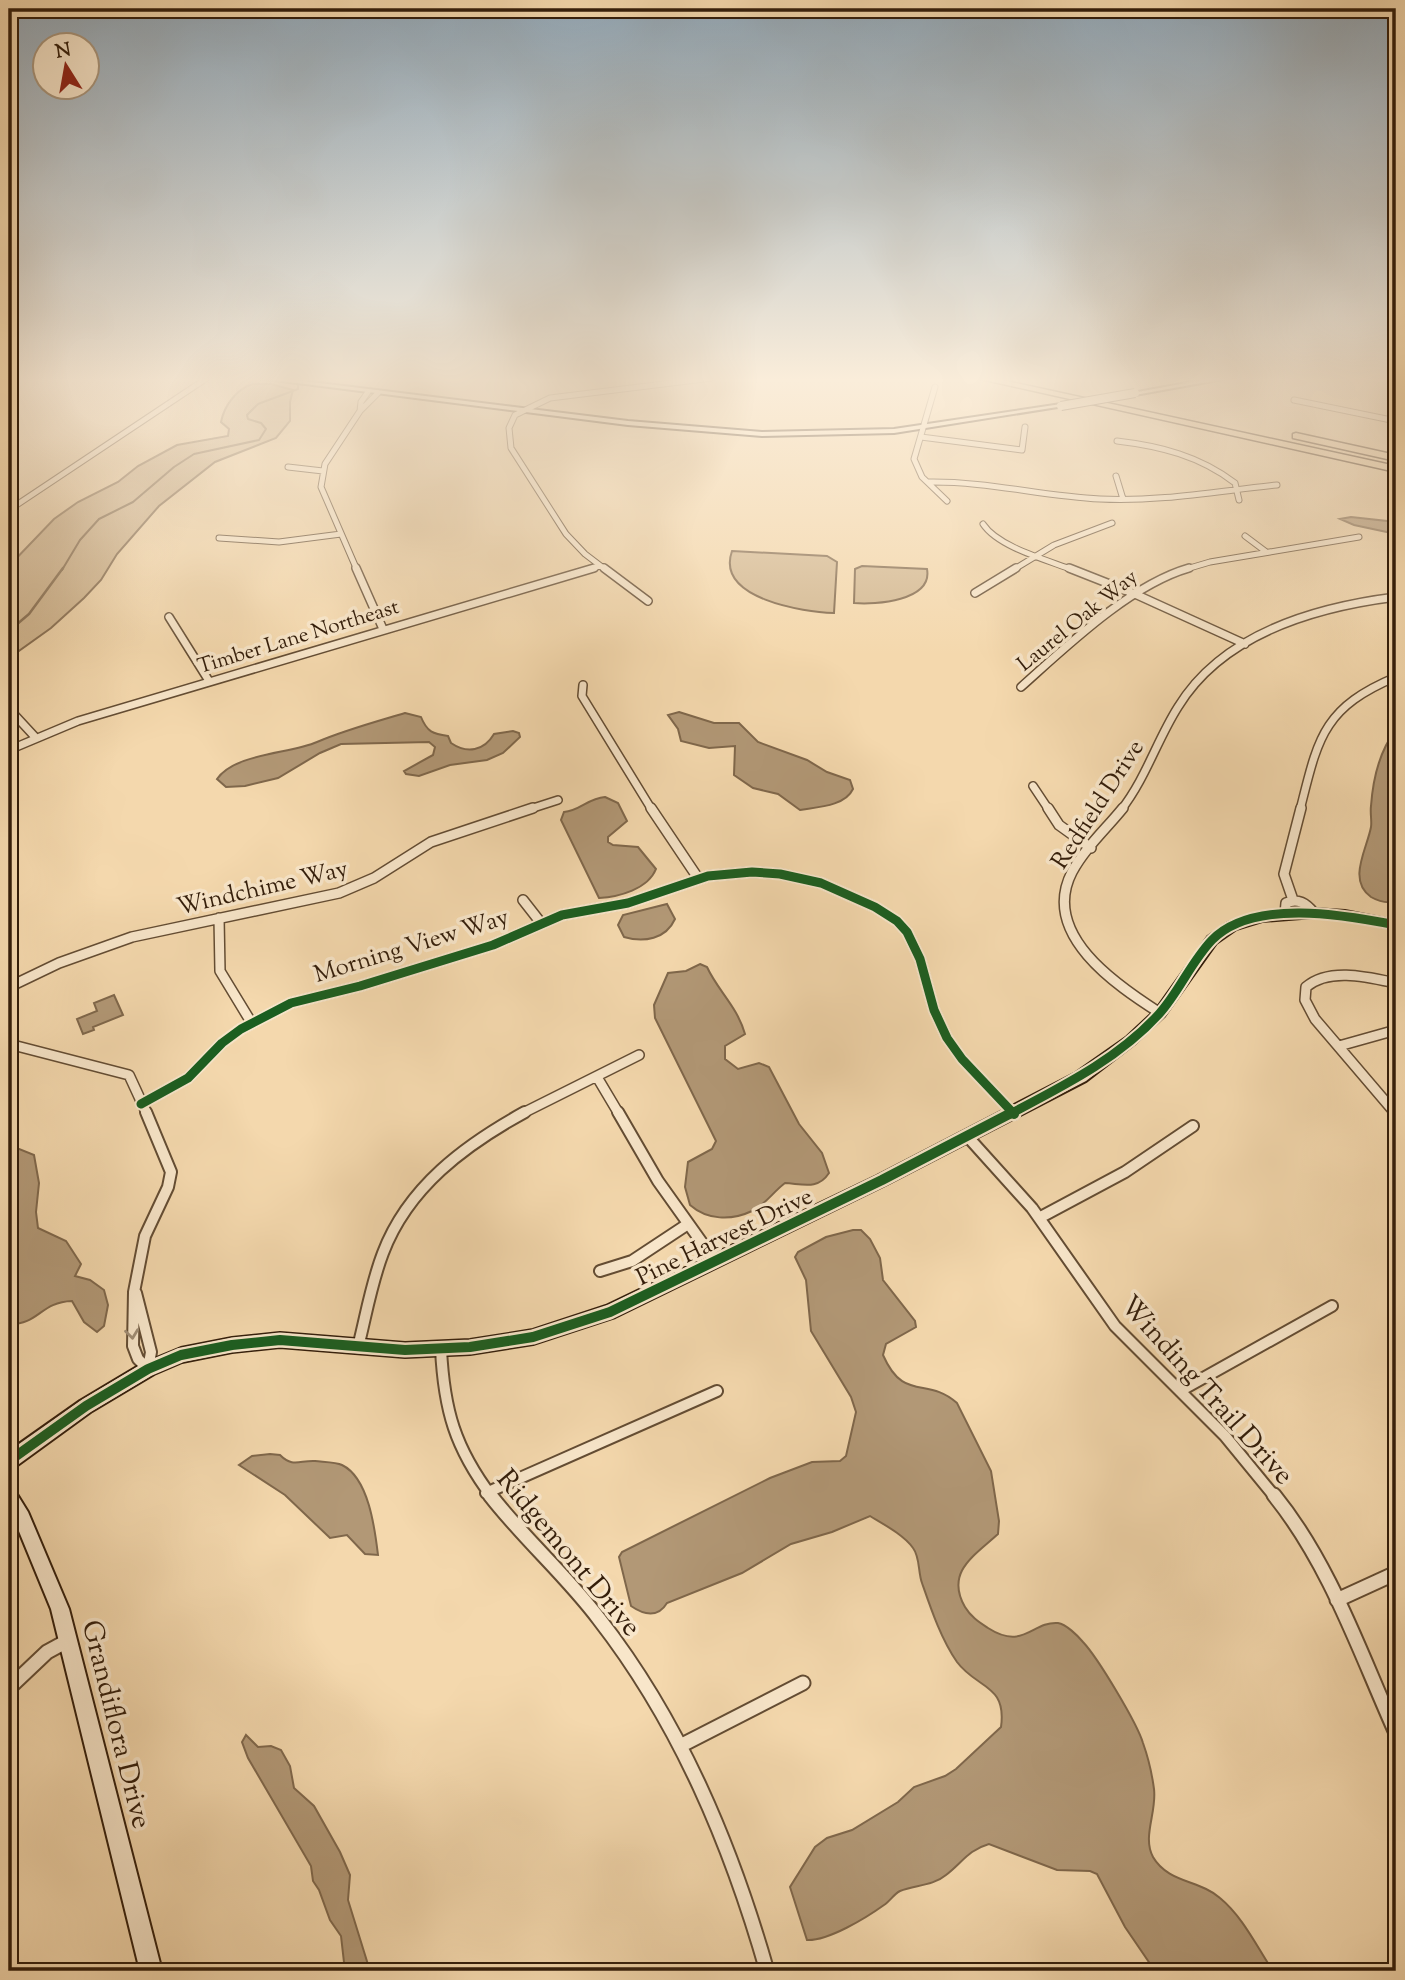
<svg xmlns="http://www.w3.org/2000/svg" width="1405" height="1980" font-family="'Sorts Mill Goudy',serif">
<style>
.green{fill:#d3b891;stroke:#836a4e;stroke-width:2}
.water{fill:#b29876;stroke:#7f674b;stroke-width:2}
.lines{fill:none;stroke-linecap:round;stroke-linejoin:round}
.stream-far1{stroke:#7f674b;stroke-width:2}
.stream{stroke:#7f674b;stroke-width:2.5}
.street-far4-casing{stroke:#634c33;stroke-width:7}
.street-far3-casing{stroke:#634c33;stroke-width:10}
.street-far2-casing{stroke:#634c33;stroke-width:12}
.street-far1-casing{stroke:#634c33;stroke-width:14}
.street-casing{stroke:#634c33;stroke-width:17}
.secondary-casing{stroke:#331d0a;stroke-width:4}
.highway-casing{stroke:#331d0a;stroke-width:3}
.street-far4{stroke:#f8e6ca;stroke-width:5}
.street-far3{stroke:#f8e6ca;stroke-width:7}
.street-far2{stroke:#f8e6ca;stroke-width:9}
.street-far1{stroke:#f8e6ca;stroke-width:10}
.street{stroke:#f8e6ca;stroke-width:13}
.secondary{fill:#f8e6ca;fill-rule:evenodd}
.highway{fill:#f4d8ad;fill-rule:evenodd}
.secondary-bridge-casing{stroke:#331d0a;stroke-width:10;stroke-linecap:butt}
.secondary-bridge{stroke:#f8e6ca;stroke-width:8}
.cycleway-far1-casing{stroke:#f8e6ca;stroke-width:13}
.cycleway-casing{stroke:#f8e6ca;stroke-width:15}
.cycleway-far1{stroke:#1b5e20;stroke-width:9}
.cycleway{stroke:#1b5e20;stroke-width:10}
.oneway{stroke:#9f8c74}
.labels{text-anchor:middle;stroke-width:7;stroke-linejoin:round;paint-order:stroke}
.far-street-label{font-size:21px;fill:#331d0a;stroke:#f8e6ca}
.street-label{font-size:24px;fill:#331d0a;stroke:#f8e6ca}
.near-street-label{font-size:28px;fill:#331d0a;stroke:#f8e6ca}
</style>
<rect width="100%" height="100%" fill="#f4d8ad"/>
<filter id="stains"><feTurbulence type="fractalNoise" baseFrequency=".00286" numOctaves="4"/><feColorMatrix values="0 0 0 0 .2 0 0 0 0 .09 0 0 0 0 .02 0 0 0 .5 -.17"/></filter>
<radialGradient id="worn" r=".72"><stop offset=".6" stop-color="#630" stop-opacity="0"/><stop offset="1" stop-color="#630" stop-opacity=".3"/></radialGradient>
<!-- green -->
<path class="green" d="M253 384H271L293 390 290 402V421L276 438 215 462 159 506 117 554 101 580 84 598 51 628 9 658V566L54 519 78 502 118 482 138 466 177 445 228 436 229 429 221 422C224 406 237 388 253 384Z
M732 551 827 556 837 562 834 613C804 612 715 599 732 551Z
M862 566 927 569C933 601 875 605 854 603L855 569Z"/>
<!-- water -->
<path class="water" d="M1351 517 1396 522V534L1354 525 1340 519Z
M679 712 714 723H739L758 742 807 760 827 772 850 780 853 789C845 806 818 807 800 810L778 794 753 788 734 775 735 746 709 748 681 741 678 729 668 715Z
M405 713 421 717C427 732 433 734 448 736L451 743C467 754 484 751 494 734L513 731 519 733 520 737 503 753 487 760 450 765 419 776 406 774 404 771 433 755 435 747 429 742 341 744 320 753 278 778 245 786 226 787 217 779C235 753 290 754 317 742 345 730 375 722 405 713Z
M1396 730V805L1391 817 1396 822V895L1392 902C1384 903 1378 901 1371 897 1347 880 1367 849 1371 827 1372 821 1370 813 1371 806 1373 779 1379 751 1396 730Z
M605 797 618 803 627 821 608 837V842L613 845 638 847 656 869C648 889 619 897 599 898L561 820 564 812C580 811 588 798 605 797Z
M667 904 675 919C666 939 644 943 624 937L618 925 623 915Z
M700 964 707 967C718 991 737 1006 745 1034L725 1046V1059L738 1069 759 1063 769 1067 799 1124 822 1153 829 1173C818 1190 803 1184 785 1183 774 1191 764 1206 752 1211 731 1221 707 1220 690 1205L685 1187 688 1162 712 1149 716 1141 655 1018 654 1005 668 973 686 971Z
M114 995 123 1015 93 1027 94 1030 83 1034 77 1019 97 1011 94 1003Z
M9 1141 14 1147 34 1155 39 1183 36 1212 38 1228 66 1241 81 1264 75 1276 90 1280 104 1290 108 1305 104 1326 97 1332 84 1322 72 1301C40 1302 39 1325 9 1324V1254L13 1236 9 1205Z
M853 1230H861L870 1239 880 1258 883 1280 915 1321 916 1327 886 1344 883 1355C904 1403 927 1376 957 1403L991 1471 999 1521 998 1534C974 1556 945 1572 965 1607 971 1617 979 1622 988 1628 1024 1651 1032 1621 1058 1623 1066 1624 1078 1636 1083 1642 1098 1658 1137 1723 1143 1743 1148 1757 1152 1774 1154 1789 1157 1812 1142 1837 1153 1857 1168 1883 1200 1880 1220 1898 1243 1917 1257 1947 1273 1971H1155L1125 1927 1097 1874 1090 1871 1057 1870 989 1844C968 1850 962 1863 946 1875 933 1886 915 1885 900 1891 894 1894 890 1901 884 1905 866 1918 828 1941 807 1940L790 1887 815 1847 827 1838 852 1830 898 1802 914 1787 945 1776 956 1769 1001 1727C1007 1684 977 1689 957 1662 941 1639 931 1609 922 1583 918 1572 920 1557 913 1548 904 1535 883 1524 870 1516L832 1532 791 1544 742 1573 667 1603C658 1618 644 1615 631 1606L619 1557 622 1552 770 1478 812 1462 840 1461 846 1456 856 1412 851 1397 811 1331 806 1280 795 1257 798 1252 826 1237Z
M270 1454 280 1455C293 1468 300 1460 315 1461 323 1462 336 1462 342 1465 369 1478 375 1530 378 1555L365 1554 347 1535 330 1538 285 1495 239 1465 252 1456Z
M246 1735 258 1747 271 1746 281 1750 290 1766 294 1788 314 1806 340 1852 350 1875 348 1900 370 1971H345L341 1936 330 1920 319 1890 313 1881 311 1866 248 1758 242 1742Z"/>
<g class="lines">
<!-- stream-far1 -->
<path class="stream-far1" d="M62 570 80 540 99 519 133 502 174 467 194 454 259 440 266 429 261 423 248 419 247 415 258 404 298 389V384"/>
<!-- stream -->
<path class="stream" d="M9 631 29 614 63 568"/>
<defs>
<path id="street-far4" d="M935 387 914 459 922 477 947 501
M1294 400 1396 421
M360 411 378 393
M921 437 1022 450 1025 427
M1117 441C1160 446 1200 456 1235 483L1239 500
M288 467 323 471
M1116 476 1123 499
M928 482C986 481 1042 496 1100 499 1159 502 1218 491 1277 485
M9 510 207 378
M983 524C998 547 1047 560 1073 570
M1245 536 1265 551
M219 538 279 542 341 534
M357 570 321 487 325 464 360 411 361 402 368 392
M588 570 600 566
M606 570 585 554 566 534 511 448 509 428 515 415 550 398 712 378
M1013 570 1054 545 1112 523
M1183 570 1210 562 1359 537"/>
<path id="street-far3" d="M356 568 383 629
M604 568 648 601
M1069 568 1135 594 1245 644
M975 593 1016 568
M169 617 209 681
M583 685 582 696 652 810
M1021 687C1067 646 1130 585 1189 568
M11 711 36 738
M9 750 78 721 594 568
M1033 786 1049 810
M527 810 558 800
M1121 810C1146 778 1157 740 1178 707 1223 633 1316 607 1396 597
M1300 810C1318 739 1322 708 1396 677"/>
<path id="street-far2" d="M651 808 698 878
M1048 808 1059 825 1091 848
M1123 808C1106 829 1085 848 1072 872 1040 934 1116 985 1160 1013
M523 900 541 923
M1293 900 1284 874 1301 808
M1285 914 1286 903C1298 898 1306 903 1314 913
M219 918 220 971 251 1022
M9 987 59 963 132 937 339 893 374 878 431 842 533 808
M9 1044 129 1075 147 1114
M1339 1046 1396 1030
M597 1077 619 1114
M141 1104 188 1078 222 1043 241 1029 291 1003 360 986 493 945 562 915 628 903 708 876 752 872 780 874 821 883 875 907 897 921 907 932 920 959 934 1010 947 1038 962 1059 1014 1114
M521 1114 639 1055
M1396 1114 1315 1019 1305 1000 1306 987C1329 967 1368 977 1396 983"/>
<path id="street-far1" d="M146 1112 171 1172 168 1187 145 1236 134 1292 133 1346 138 1359 148 1369
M618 1112 658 1181 715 1261
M1012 1112 1014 1114
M968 1137 1032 1208 1115 1326 1225 1436 1275 1497
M1039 1218 1125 1172 1193 1126
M600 1271 632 1261 688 1224
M136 1293 151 1352 148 1369
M358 1347C366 1316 371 1284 383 1253 408 1187 465 1145 525 1112
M441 1349C444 1410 455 1448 492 1497
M1180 1391 1332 1306
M486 1493 717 1391"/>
<path id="street" d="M490 1495C524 1539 566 1575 599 1619 680 1723 731 1845 767 1971
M1274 1495C1330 1564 1360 1653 1396 1733
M1337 1600 1396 1573
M9 1688 47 1652 69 1640
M680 1746 803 1683"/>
<path id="secondary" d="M258 378H279L628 421 762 432 894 429 1061 404 1064 406 894 433 762 436 628 425Z
M1213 378H1229L1135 395 1132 393Z
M1314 909 1345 911 1396 921V929L1345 919 1314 917 1262 921 1236 929 1216 943 1164 1016 1134 1044 1086 1081 887 1184 615 1317 533 1344 470 1354 405 1357 280 1347 232 1352 182 1362 154 1374 92 1411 15 1467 9 1469V1451L80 1401 142 1364 181 1348 232 1338 280 1333 405 1343 470 1340 533 1330 606 1306 877 1176 1076 1073 1126 1038 1156 1010 1208 937 1228 923 1262 913Z
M9 1489 15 1491 28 1512 69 1609 162 1971H140L51 1609 16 1524 9 1512Z"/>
<path id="highway" d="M976 378H993L1396 466V472Z
M1296 433 1396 455V461L1293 438V434Z"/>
</defs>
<!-- street-far4 casing -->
<use href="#street-far4" class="street-far4-casing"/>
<!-- street-far3 casing -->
<use href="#street-far3" class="street-far3-casing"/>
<!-- street-far2 casing -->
<use href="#street-far2" class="street-far2-casing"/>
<!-- street-far1 casing -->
<use href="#street-far1" class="street-far1-casing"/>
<!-- street casing -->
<use href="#street" class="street-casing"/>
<!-- secondary casing -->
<use href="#secondary" class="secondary-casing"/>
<!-- highway casing -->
<use href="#highway" class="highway-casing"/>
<!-- street-far4 -->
<use href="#street-far4" class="street-far4"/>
<!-- street-far3 -->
<use href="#street-far3" class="street-far3"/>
<!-- street-far2 -->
<use href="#street-far2" class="street-far2"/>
<!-- street-far1 -->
<use href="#street-far1" class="street-far1"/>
<!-- street -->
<use href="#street" class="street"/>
<!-- secondary -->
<use href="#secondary" class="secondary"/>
<!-- highway -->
<use href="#highway" class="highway"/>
<defs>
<path id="secondary-bridge" d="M1061 406 1135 393"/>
</defs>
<!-- secondary-bridge casing -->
<use href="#secondary-bridge" class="secondary-bridge-casing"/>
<!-- secondary-bridge -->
<use href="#secondary-bridge" class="secondary-bridge"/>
<defs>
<path id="cycleway-far1" d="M141 1104 188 1078 222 1043 241 1029 291 1003 360 986 493 945 562 915 628 903 708 876 752 872 780 874 821 883 875 907 897 921 907 932 920 959 934 1010 947 1038 962 1059 1014 1114
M1010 1114C1063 1086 1118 1059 1159 1014 1179 992 1191 962 1212 940 1253 898 1345 915 1396 925"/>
<path id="cycleway" d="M1012 1112 1014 1114
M9 1461 86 1406 148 1369 181 1355 232 1345 280 1340 405 1350 470 1347 533 1337 610 1312 882 1180 1013 1112"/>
</defs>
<!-- cycleway-far1 casing -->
<use href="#cycleway-far1" class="cycleway-far1-casing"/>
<!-- cycleway casing -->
<use href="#cycleway" class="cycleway-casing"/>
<!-- cycleway-far1 -->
<use href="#cycleway-far1" class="cycleway-far1"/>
<!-- cycleway -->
<use href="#cycleway" class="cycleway"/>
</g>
<!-- one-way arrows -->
<defs><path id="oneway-chevron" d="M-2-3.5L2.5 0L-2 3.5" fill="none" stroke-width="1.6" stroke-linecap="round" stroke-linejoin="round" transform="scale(1.75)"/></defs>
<use class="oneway" href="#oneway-chevron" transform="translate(132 1334) rotate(83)"/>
<!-- sky -->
<linearGradient id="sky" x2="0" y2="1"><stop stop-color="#92a9ba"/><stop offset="0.58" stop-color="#faedda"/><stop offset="1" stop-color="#faedda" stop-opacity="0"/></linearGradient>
<rect width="1405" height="655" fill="url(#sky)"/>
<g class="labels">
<!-- far-street labels -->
<g class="far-street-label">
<text transform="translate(1077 620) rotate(-39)" y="7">Laurel Oak Way</text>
<text transform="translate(298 636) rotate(-17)" y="7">Timber Lane Northeast</text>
</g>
<!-- street labels -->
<g class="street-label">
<text transform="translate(1097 804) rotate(-57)" y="8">Redfield Drive</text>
<text transform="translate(262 887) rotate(-13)" y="8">Windchime Way</text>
<text transform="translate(411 945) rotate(-17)" y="8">Morning View Way</text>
<text transform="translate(724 1236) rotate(-26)" y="8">Pine Harvest Drive</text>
</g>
<!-- near-street labels -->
<g class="near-street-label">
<text transform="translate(1208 1389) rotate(48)" y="10">Winding Trail Drive</text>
<text transform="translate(570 1552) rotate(50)" y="10">Ridgemont Drive</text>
<text transform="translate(118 1724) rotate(76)" y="10">Grandiflora Drive</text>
</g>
</g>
<!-- margin -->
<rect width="1405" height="1980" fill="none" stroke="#f4d8ad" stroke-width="35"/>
<rect x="10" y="10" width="1384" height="1959" fill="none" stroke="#331d0a" stroke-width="3.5"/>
<rect x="18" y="18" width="1370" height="1945" fill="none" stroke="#331d0a" stroke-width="2"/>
<!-- north arrow -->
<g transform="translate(66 66) rotate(349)"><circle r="33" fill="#f8e6ca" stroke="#a9967d" stroke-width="2"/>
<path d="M0-5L12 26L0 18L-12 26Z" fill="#8f2418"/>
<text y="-10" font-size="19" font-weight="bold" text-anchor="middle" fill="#331d0a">N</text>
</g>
<rect width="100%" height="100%" filter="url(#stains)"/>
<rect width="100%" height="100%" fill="url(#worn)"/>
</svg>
